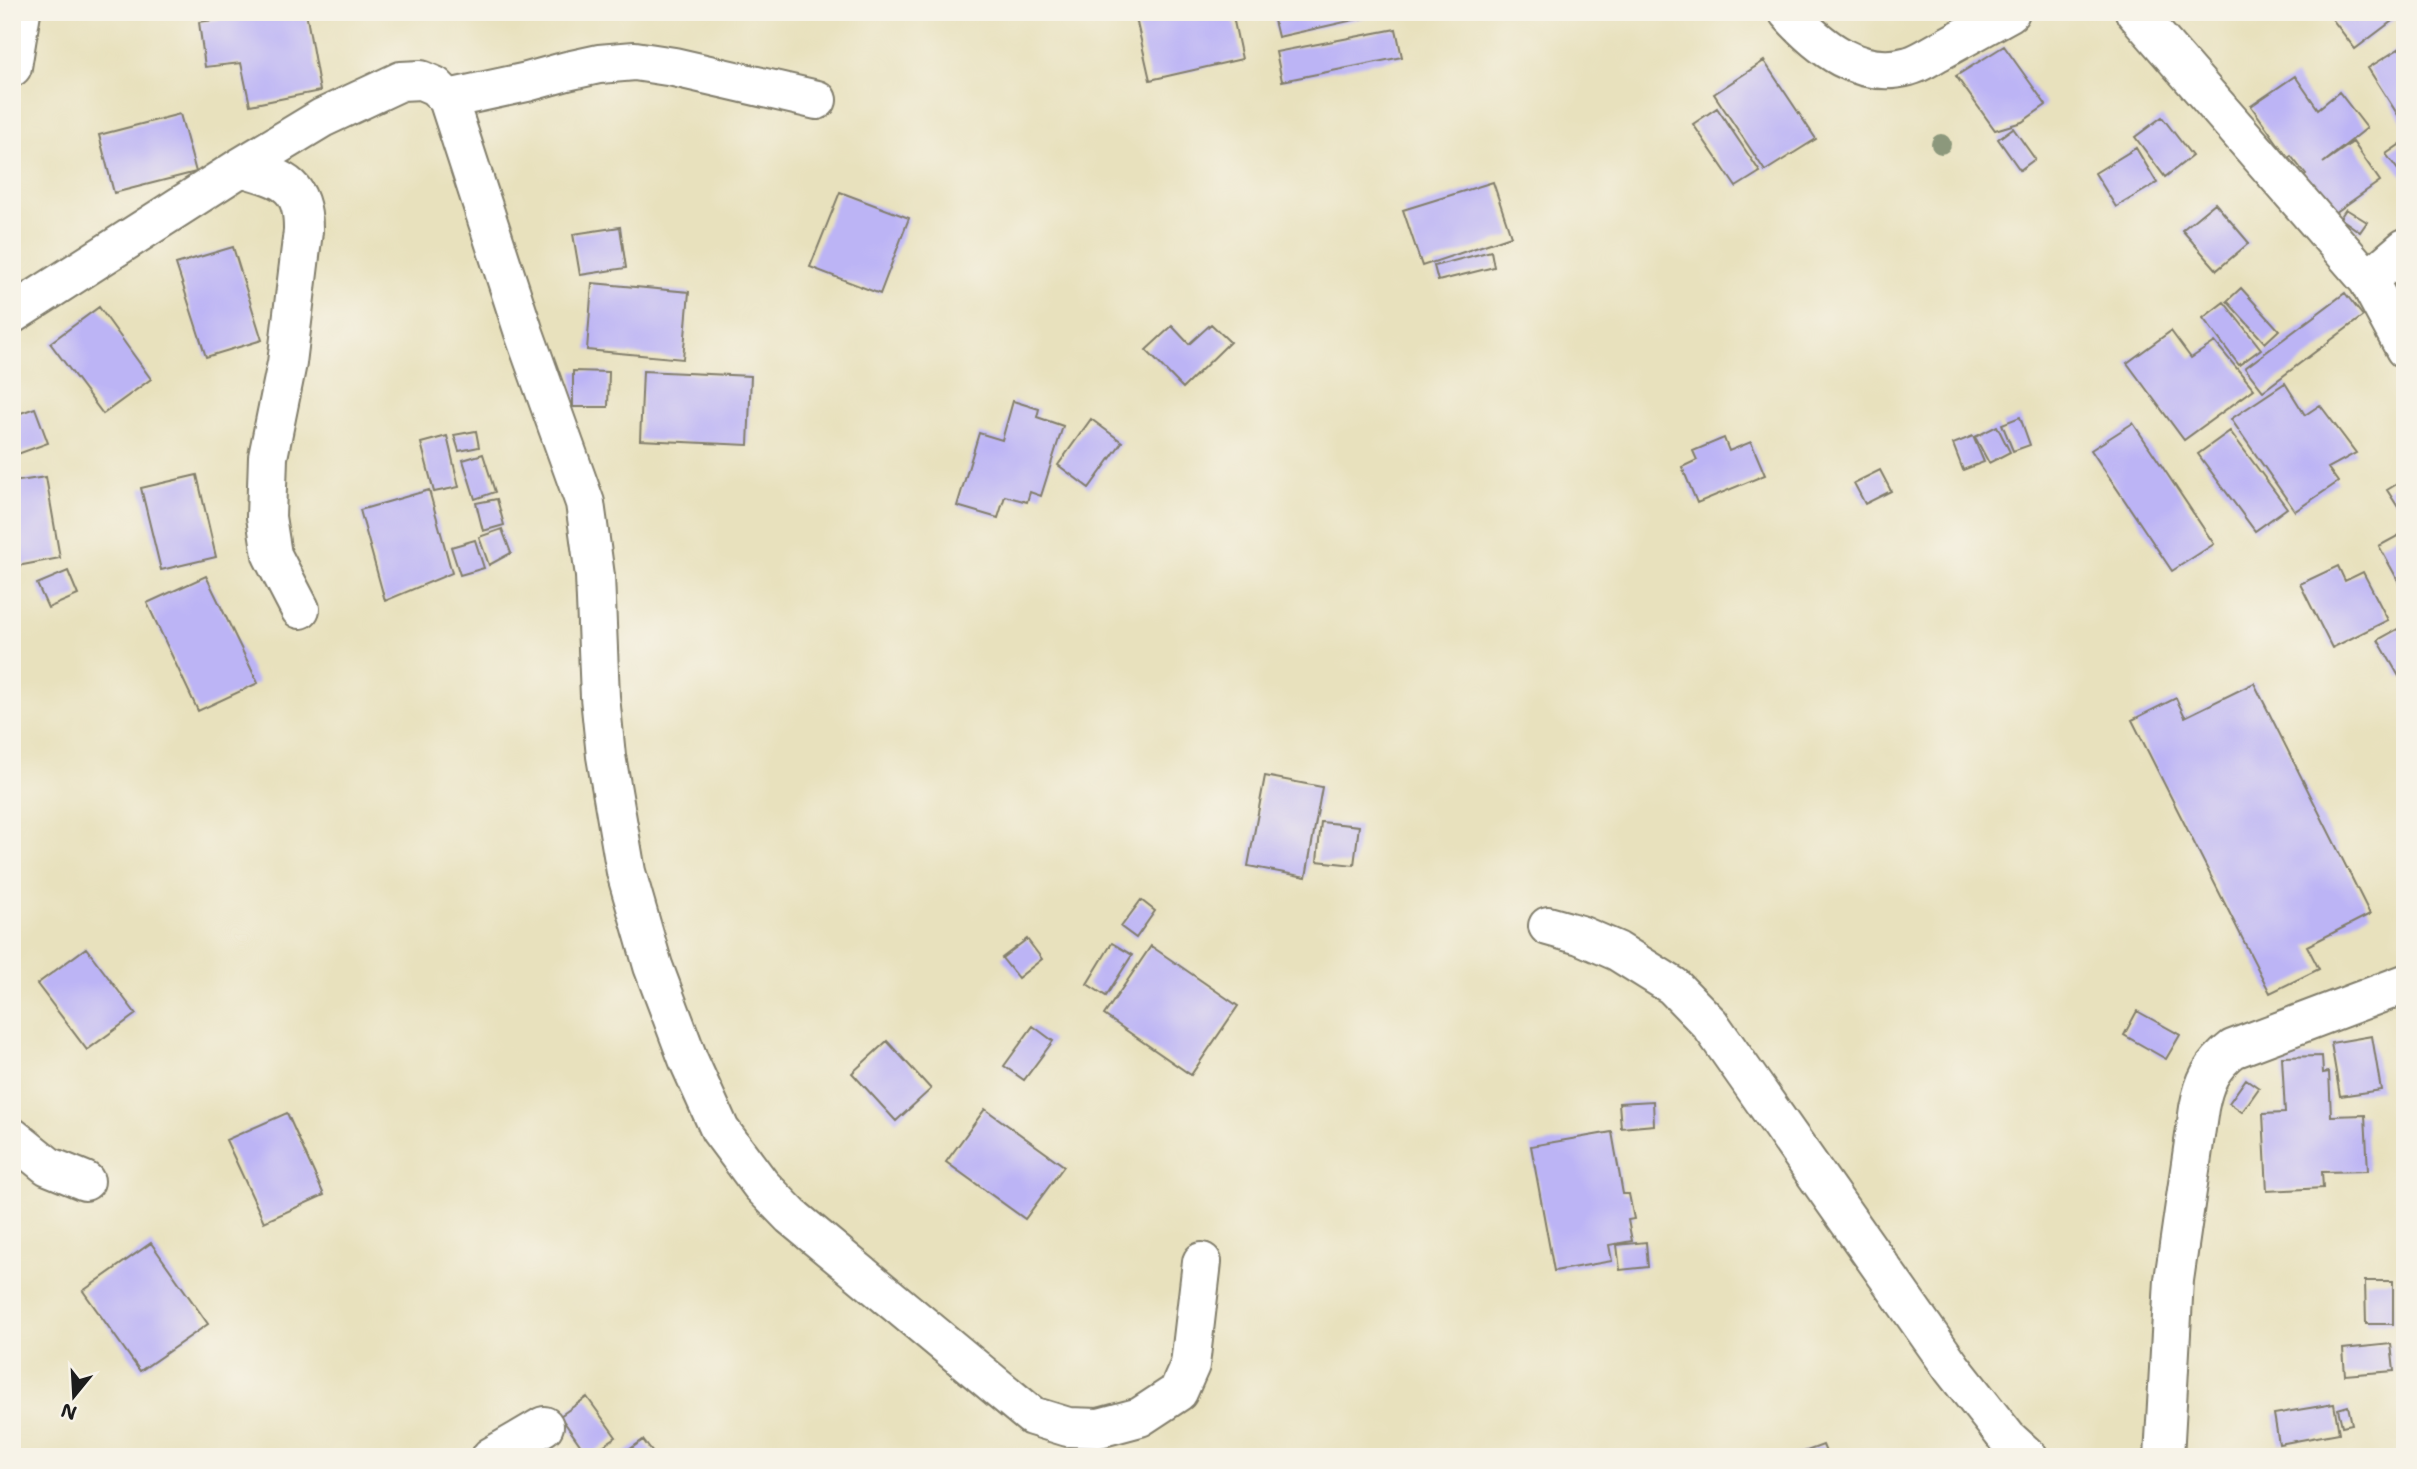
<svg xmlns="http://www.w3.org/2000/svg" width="2417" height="1469" font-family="'Shantell Sans',sans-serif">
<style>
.building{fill:#bcb4f5}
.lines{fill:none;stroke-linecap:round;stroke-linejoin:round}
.minor-casing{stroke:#827e6c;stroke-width:42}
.minor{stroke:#fff;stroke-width:38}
.tree{fill:#8c987c}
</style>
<rect width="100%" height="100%" fill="#f7f3e8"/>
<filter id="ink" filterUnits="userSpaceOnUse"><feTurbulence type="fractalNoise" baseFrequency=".0143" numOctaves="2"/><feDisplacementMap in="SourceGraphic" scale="14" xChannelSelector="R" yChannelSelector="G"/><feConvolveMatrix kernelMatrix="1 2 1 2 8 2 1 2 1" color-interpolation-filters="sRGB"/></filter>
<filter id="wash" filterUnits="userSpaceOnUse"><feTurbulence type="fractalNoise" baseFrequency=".00686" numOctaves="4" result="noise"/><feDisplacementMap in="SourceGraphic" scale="28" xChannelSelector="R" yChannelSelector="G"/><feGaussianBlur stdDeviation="1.57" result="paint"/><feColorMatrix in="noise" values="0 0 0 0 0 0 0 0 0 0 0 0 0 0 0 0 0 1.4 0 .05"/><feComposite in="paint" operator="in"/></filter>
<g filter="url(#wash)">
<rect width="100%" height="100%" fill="#e8e1bd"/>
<g id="blocks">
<!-- building -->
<path class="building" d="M255 12H306L320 91 250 105 241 63 205 67 199 22 255 14Z
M1143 12H1232L1242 59 1150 80 1135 14Z
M1272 12H1385V13L1278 37Z
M2327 12H2404L2355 49Z
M1396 29 1402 57 1282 81 1276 52Z
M2405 45V126L2368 68Z
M2004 46 2046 105 2022 122 1995 130 1956 76Z
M1764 61 1816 139 1765 171 1714 94Z
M2295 76 2318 109 2339 92 2367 128 2323 163 2353 142 2380 181 2329 217 2302 177 2306 175 2291 156 2288 158 2251 106Z
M1717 108 1760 172 1736 187 1693 124Z
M180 114 196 172 114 193 99 135Z
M2162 117 2192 156 2165 177 2135 137Z
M2013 128 2035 159 2020 170 1998 139Z
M2405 141V179L2386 154Z
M2136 148 2157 183 2116 207 2095 173Z
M1493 182 1511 236 1422 266 1403 210Z
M840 192 909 218 880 294 810 267Z
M2215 203 2249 243 2217 270 2182 230Z
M2346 209 2367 222 2360 232 2340 218Z
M620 227 626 268 580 275 573 234Z
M233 247 262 340 206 357 176 264Z
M1491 251 1494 267 1438 281 1434 266Z
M592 283 689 292 683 359 587 350Z
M2241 288 2279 330 2265 343 2227 301Z
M2345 293 2363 316 2263 391 2245 368Z
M2224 302 2261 349 2239 365 2203 318Z
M99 307 151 379 103 414 50 343Z
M1211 324 1230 342 1183 388 1146 350 1172 326 1189 344Z
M2171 331 2191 358 2215 342 2254 389 2184 440 2127 363Z
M573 371 609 372 608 407H573Z
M643 371 751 376 748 445 640 440Z
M2285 383 2305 415 2320 405 2356 453 2328 468 2338 482 2295 511 2231 419Z
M1013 401 1039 409 1037 417 1063 426 1041 496 1030 492 1027 502 1005 496 998 518 957 506 979 433 1002 440Z
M35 408 48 443 15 455 12 448V416Z
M2020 417 2030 445 2013 451 2002 424Z
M1091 419 1122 442 1089 488 1058 465Z
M2133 423 2214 544 2172 571 2091 450Z
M1997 426 2010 452 1989 463 1975 437Z
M476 431 479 447 459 451 454 435Z
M2230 431 2287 508 2255 531 2198 454Z
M447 436 459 487 434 492 421 443Z
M1973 436 1984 462 1963 470 1953 444Z
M1724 438 1729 451 1751 442 1765 475 1697 503 1682 467 1697 460 1693 451Z
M483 454 495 492 475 499 463 460Z
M1880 470 1891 491 1865 504 1854 483Z
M197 475 216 557 161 570 141 488Z
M46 477 60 558 12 567V482Z
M2405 479V518L2387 490Z
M429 490 452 573 385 601 360 510Z
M497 499 504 525 483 531 476 503Z
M502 529 511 553 489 565 479 537Z
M2401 534 2405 541V593L2379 546Z
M475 540 484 568 460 575 451 547Z
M2338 566 2345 581 2363 572 2388 620 2332 648 2300 584Z
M68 571 78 595 48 608 37 584Z
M206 576 258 683 198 711 147 603Z
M2405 625V675L2400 678 2378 640Z
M2254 683 2370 914 2307 946 2319 969 2270 993 2132 720 2176 698 2185 717Z
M1265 776 1322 787 1306 877 1248 866Z
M1321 822 1359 826 1354 865 1317 861Z
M1141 900 1155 911 1136 938 1121 927Z
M1027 939 1042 959 1018 978 1002 958Z
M1112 943 1132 955 1106 996 1087 984Z
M1151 946 1238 1006 1191 1075 1104 1015Z
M86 948 136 1014 87 1050 37 984Z
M2137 1011 2180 1035 2166 1059 2124 1035Z
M1033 1026 1053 1041 1024 1080 1004 1066Z
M2372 1036 2381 1090 2340 1096 2331 1043Z
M887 1041 931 1089 896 1121 852 1073Z
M2322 1056 2323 1073 2329 1072 2331 1116 2365 1115 2368 1171 2322 1172 2323 1188 2267 1191 2263 1114 2285 1113 2282 1057Z
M2246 1079 2259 1088 2242 1112 2229 1103Z
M1653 1101 1654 1125 1621 1128 1619 1103Z
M985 1109 1064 1166 1025 1219 946 1162Z
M287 1113 324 1195 264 1222 226 1140Z
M1612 1132 1623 1194H1629L1634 1219 1628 1220 1632 1241 1609 1245 1612 1261 1554 1271 1531 1146Z
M1646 1242 1648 1267 1620 1270 1617 1245Z
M151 1243 208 1324 140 1371 83 1291Z
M2365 1281H2393V1324H2366Z
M2391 1344 2394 1371 2345 1375 2343 1349Z
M587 1397 616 1437 588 1456 560 1416Z
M2334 1404 2339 1433 2279 1444 2274 1414Z
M2348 1406 2352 1424 2342 1426 2338 1409Z
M643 1440 656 1457H624L622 1455Z
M1823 1445 1828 1457H1793V1456Z
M2313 1449 2316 1457H2293V1456Z"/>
</g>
</g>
<g filter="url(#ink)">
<use href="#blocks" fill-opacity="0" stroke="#827e6c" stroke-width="2"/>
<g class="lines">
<defs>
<path id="minor" d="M1788 12C1819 47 1860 80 1909 66 1921 63 1933 54 1943 49 1965 37 1988 24 2010 12
M2135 12 2368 280
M12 67 21 12
M448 99 527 82 567 71 599 64 635 61 674 67 817 100
M241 167C281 179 304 182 303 231L287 363 268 457 266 517 272 555 300 609
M2405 248 2368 280 2405 349
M12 314 241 167 322 118 401 81 421 80 435 86 448 99 524 333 585 503 595 576 600 697 606 756 626 872 653 966 688 1059 720 1130 761 1185 791 1216 1032 1416 1068 1427 1099 1428 1140 1417 1178 1392 1190 1365 1202 1262
M1548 926 1580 935 1617 951 1673 986 1710 1024 1952 1368 2007 1438 2028 1457
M12 1137 48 1166 85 1181
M491 1457 544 1426
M2164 1457 2174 1280 2199 1108C2204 1082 2211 1066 2233 1049L2405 984"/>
</defs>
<!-- minor casing -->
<use href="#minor" class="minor-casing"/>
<!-- minor -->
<use href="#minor" class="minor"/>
</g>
<!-- trees -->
<circle class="tree" cx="1941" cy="144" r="10"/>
</g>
<!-- margin -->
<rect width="2417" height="1469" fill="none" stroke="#f7f3e8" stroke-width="42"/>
<!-- north arrow -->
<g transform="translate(74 1396) rotate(198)" stroke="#f7f3e8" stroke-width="5" paint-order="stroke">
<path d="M0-5L12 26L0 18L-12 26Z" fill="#1c1c1c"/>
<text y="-10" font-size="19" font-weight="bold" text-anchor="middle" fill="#1c1c1c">N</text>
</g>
</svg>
